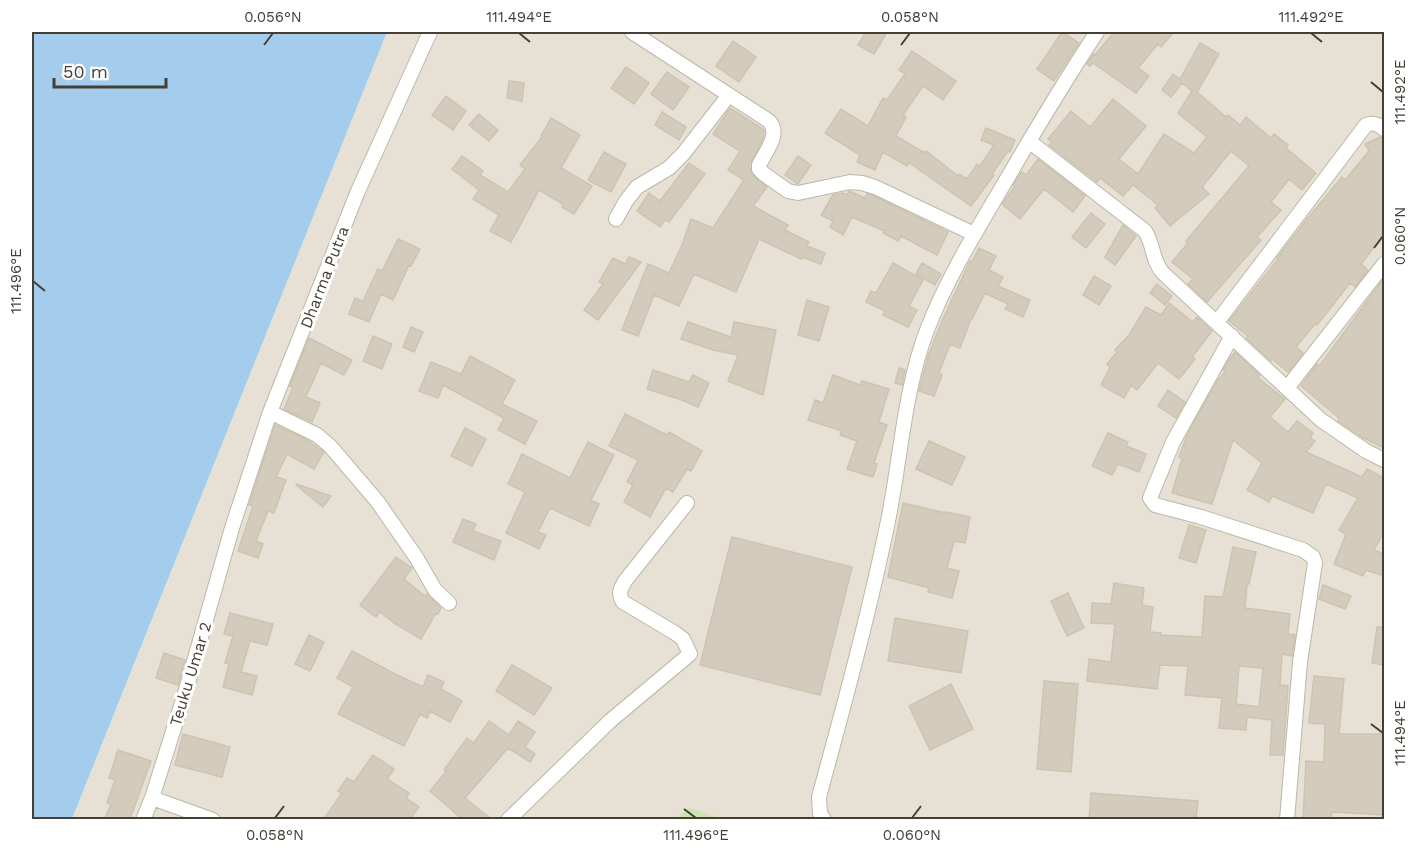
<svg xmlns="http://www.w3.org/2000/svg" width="1416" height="851" font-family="'Work Sans',sans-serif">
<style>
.residential{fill:#e6e1d4}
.green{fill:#cce5b0}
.water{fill:#a4cded}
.building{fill:#d3cbbc;stroke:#cec3af;stroke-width:1.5;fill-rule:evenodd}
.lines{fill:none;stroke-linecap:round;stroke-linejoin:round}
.street-casing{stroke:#bdb7a9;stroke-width:16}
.street{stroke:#fff;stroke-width:14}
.ticks{fill:none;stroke:#453f36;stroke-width:2}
.labels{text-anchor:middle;stroke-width:6;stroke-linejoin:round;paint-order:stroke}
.street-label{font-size:16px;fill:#453f36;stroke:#fff}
.neatline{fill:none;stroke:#453f36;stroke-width:2}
.ticks-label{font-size:15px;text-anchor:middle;fill:#453f36}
</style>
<rect width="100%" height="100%" fill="#f2efe6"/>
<!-- residential -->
<path class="residential" d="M387 32H1384V819L72 820Z"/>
<!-- green -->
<path class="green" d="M690 808 720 818 721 819H674Z"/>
<!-- water -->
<path class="water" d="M32 32H387L72 819H32Z"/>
<!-- building -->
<path class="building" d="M866 32H887L874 54 858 45Z
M1062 32 1079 43 1054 81 1037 69Z
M1114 32H1174L1161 47 1158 44 1138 68 1149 76 1136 93 1093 63 1090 66 1087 64 1094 54 1095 55Z
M733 41 756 57 739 82 716 66Z
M1200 43 1219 54 1197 92 1226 117 1228 115 1240 125 1246 117 1271 138 1274 134 1288 145 1286 148 1316 173 1302 190 1289 179 1271 202 1281 210 1257 237 1261 240 1207 302 1188 284 1193 279 1172 262 1188 243 1186 241 1249 166 1231 151 1202 187 1209 194 1170 226 1155 208 1158 205 1133 185 1123 196 1100 178 1097 182 1049 145 1052 142 1048 139 1071 111 1090 127 1113 99 1146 126 1119 159 1138 174 1164 134 1194 153 1207 137 1178 113 1192 91 1182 83 1171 97 1162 90 1173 74 1180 79Z
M912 51 956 81 943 100 923 86 907 109 903 115 906 117 896 136 925 153 926 151 958 176 959 174 967 179 977 164 980 166 994 145 981 140 986 128 1015 140 1010 152 1008 151 992 174 994 175 971 206 908 162 907 166 883 152 875 170 857 162 860 155 825 133 841 109 868 126 883 98 887 100 905 74 899 70Z
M626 67 649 83 634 104 611 88Z
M667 72 689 87 673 110 651 94Z
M509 81 524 83 522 101 507 98Z
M446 96 466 111 453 130 432 115Z
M730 108 764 130 763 139 749 166 753 175 767 187 753 206 788 225 785 230 809 242 807 246 825 253 821 264 802 257 801 259 759 239 736 292 694 274 679 306 654 295 638 336 622 330 648 264 669 273 682 245 691 219 713 228 744 180 728 170 740 151 713 134Z
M662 112 686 127 679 140 655 125Z
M479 114 498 130 489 141 469 125Z
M551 118 580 135 561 168 592 186 574 214 562 207 563 204 539 190 511 242 490 231 499 215 473 199 479 190 452 169 462 156 483 171 480 175 508 192 525 169 520 165 542 137 541 136Z
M1380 137 1384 138V234L1361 264 1368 270 1355 287 1350 283 1317 325 1315 324 1296 347 1303 353 1288 372 1272 359 1271 361 1246 338 1248 336 1229 321 1278 259 1277 258 1307 219 1342 177 1345 180 1369 151 1365 144Z
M604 152 626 164 611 192 588 180Z
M798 156 811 165 798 184 785 175Z
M1038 159 1085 196 1073 212 1044 189 1020 219 1002 204 1015 186 1013 185 1021 173 1022 172 1026 175Z
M689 163 705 174 669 222 665 220 660 227 637 211 649 193 660 201Z
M849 191 865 198 867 194 872 195 948 232 937 255 901 236 898 241 883 233 884 231 852 217 843 235 830 227 833 221 821 215 833 195 843 193 847 195Z
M1091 213 1105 224 1086 248 1072 237Z
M1123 225 1136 236 1115 265 1105 257Z
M398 239 420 249 411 266 409 265 393 300 381 294 369 322 349 314 355 298 363 301 378 269 382 271Z
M979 248 996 256 989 270 1003 277 998 286 1030 300 1023 317 1005 309 1008 304 985 293 972 319H971L960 348 950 344 939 373 942 375 934 396 919 391 928 356 942 321 970 261 972 262Z
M629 257 641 262 598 320 584 310 603 284 599 282 613 258 625 264Z
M893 263 923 280 909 306 917 310 908 327 883 315 885 311 866 302 871 291 876 293Z
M922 263 941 274 935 285 916 274Z
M1094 276 1111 286 1099 305 1083 295Z
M1382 281 1384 283V448L1362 437 1338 421 1339 418 1301 386 1317 364 1320 365Z
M1157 284 1172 296 1165 305 1150 293Z
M807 300 829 307 819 341 798 335Z
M1169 303 1193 322 1197 317 1212 331 1192 357 1195 359 1179 379 1158 363 1137 390 1131 385 1124 398 1101 385 1110 367 1107 364 1117 352 1115 350 1129 335 1146 307 1161 315Z
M688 322 731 337 734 322 776 330 763 395 728 381 738 355 713 350 681 339Z
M411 327 423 332 414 352 403 347Z
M373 336 392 344 382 369 363 361Z
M309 338 352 360 344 375 321 363 306 397 320 403 312 422 284 409 293 387 290 386Z
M1235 352 1260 375 1258 378 1285 399 1270 417 1288 432 1297 421 1313 433 1310 438 1315 441 1306 452 1362 477 1367 469 1384 478V532L1374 550 1384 554V576L1366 570 1363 576 1334 564 1346 534 1339 530 1358 498 1326 484 1313 513 1272 496 1269 502 1247 490 1262 463 1233 440 1212 504 1172 493 1182 459 1179 457 1187 435 1217 381 1225 372 1223 370 1229 360Z
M470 356 515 380 502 404 537 421 525 444 498 430 504 418 443 385 438 398 419 391 431 362 461 374Z
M899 368 905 370 902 385 895 383Z
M653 370 689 382 693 375 709 383 698 407 672 396V397L647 389Z
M833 375 860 385 862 381 889 389 879 422 887 425 874 463 877 464 873 477 847 469 857 441 840 435 842 431 808 420 815 400 823 403Z
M1168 390 1185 402 1176 418 1158 406Z
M625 414 667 435 669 432 702 451 691 471 687 469 673 492 666 488 650 517 624 502 633 485 627 482 638 460 609 446Z
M275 425 305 439 324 452 314 469 287 454 276 477 286 480 274 513 268 511 256 541 263 544 258 558 238 551 253 506 249 505Z
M465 428 486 439 472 466 451 456Z
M1108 433 1128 442 1126 446 1146 454 1139 472 1118 464 1112 475 1092 466Z
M929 441 965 457 952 485 916 469Z
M588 442 614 455 591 500 599 504 589 526 550 508 538 532 546 535 539 549 506 533 525 492 508 484 522 454 570 478Z
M297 484 331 496 323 507 296 485Z
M903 503 946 513V512L970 517 965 543 954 541 947 568 959 571 952 598 928 592 929 588 888 577Z
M463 519 476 524 473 531 501 541 494 560 453 542Z
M1189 525 1206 530 1196 563 1179 558Z
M732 537 852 567 820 695 700 665Z
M1233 547 1256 552 1249 584H1247L1245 608 1290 614 1288 634 1295 635 1292 656 1282 654 1280 685 1288 686 1283 755H1270L1272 720 1247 717 1246 730 1219 728 1222 698 1185 695 1188 666 1160 665 1157 689 1087 681 1089 659 1111 662 1115 624 1091 623 1092 603 1111 604 1114 583 1144 588 1142 605 1153 607 1150 632 1161 633V635L1202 637 1205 596 1223 597ZM1239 666 1263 668 1259 707 1236 704Z
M396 557 412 568 404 579 425 596 427 594 441 608 438 614 436 613 421 639 394 623 380 612 376 617 360 605Z
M1323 585 1351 596 1345 609 1319 599Z
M1068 593 1084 628 1067 636 1051 601Z
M230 613 273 624 267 645 250 641 241 672 257 676 252 695 223 687 229 664 225 663 233 636 224 634Z
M895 618 968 631 961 673 888 661Z
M1377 627H1384V665L1372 663Z
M309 635 324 642 310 671 295 664Z
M352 651 395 674 423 687 428 675 444 682 441 689 462 701 450 722 430 711 427 718 420 714 404 746 338 714 353 687 337 678Z
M164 653 185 660 178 685 156 678Z
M512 665 552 688 534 715 496 691Z
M1314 676 1344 679 1339 734H1384V815L1332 812 1331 819H1303L1306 761 1324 762 1325 724 1309 723Z
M1044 681 1078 684 1071 772 1037 769Z
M951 684 973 729 930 750 909 706Z
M489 721 509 735 518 721 535 732 525 747 535 754 530 762 508 748 465 798 491 819H462L430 791 446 772 444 770 467 738 474 743Z
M183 734 230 747 222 777 175 765Z
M118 750 151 761 130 819H105L111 804 107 803 115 780 109 778Z
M373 755 394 769 387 779 409 793 406 798 419 807 410 819H324L342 793 338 791 347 778 354 782Z
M1091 793 1198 801 1196 819H1089Z"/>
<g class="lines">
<defs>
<path id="street" d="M632 32 769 121C781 134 766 151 759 165V169L764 174 788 191 798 193 850 182 862 183 875 187 974 234
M1029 141 1145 231C1154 245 1152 261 1163 273L1321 420 1366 451 1384 460
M616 219 626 201 637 187 669 168 683 154 729 95
M1217 322 1366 125C1373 122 1378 124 1384 129
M1232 336 1173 442 1150 498 1155 505 1201 517 1303 550 1313 557 1315 563 1300 662 1287 820
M1287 388 1384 264
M270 412 317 435 330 446 377 501 416 557 435 590 449 603
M152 798 213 820
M143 820 152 798 186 690 232 528 270 412 358 191 430 32
M508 820 610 721 690 654 683 639 675 633 623 602C618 593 620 590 625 581L687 503
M824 820 820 813 819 797C844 705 869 614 888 521 901 457 904 391 927 330 945 283 972 238 998 194 1030 139 1062 85 1097 32"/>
</defs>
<!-- street casing -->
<use href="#street" class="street-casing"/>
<!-- street -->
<use href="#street" class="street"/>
</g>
<!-- ticks -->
<path class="ticks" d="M519 33 530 42M1311 33 1322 42M264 45 273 33M901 45 910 33M1371 82 1383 92M1374 248 1383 236M33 281 45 291M1371 724 1383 733M684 809 696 818M275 818 284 806M912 818 921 806"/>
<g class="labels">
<!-- street labels -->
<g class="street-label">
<text transform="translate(324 277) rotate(-69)" y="6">Dharma Putra</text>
<text transform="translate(190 674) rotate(-73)" y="6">Teuku Umar 2</text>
</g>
</g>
<!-- border -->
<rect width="1416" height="851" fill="none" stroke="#ffffff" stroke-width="66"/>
<!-- scale -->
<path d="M54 78v9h112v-9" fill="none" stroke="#453f36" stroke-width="3"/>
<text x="63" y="78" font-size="18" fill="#453f36" stroke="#ffffff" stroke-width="4.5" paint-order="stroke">50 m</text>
<rect x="33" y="33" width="1350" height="785" class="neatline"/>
<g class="ticks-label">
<text x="273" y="22">0.056°N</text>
<text x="519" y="22">111.494°E</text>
<text x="910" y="22">0.058°N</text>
<text x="1311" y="22">111.492°E</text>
<text transform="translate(1400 92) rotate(-90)" y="5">111.492°E</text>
<text transform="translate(1400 236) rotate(-90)" y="5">0.060°N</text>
<text transform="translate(16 281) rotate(-90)" y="5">111.496°E</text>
<text transform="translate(1400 733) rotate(-90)" y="5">111.494°E</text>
<text x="275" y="840">0.058°N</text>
<text x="696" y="840">111.496°E</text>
<text x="912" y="840">0.060°N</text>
</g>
</svg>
